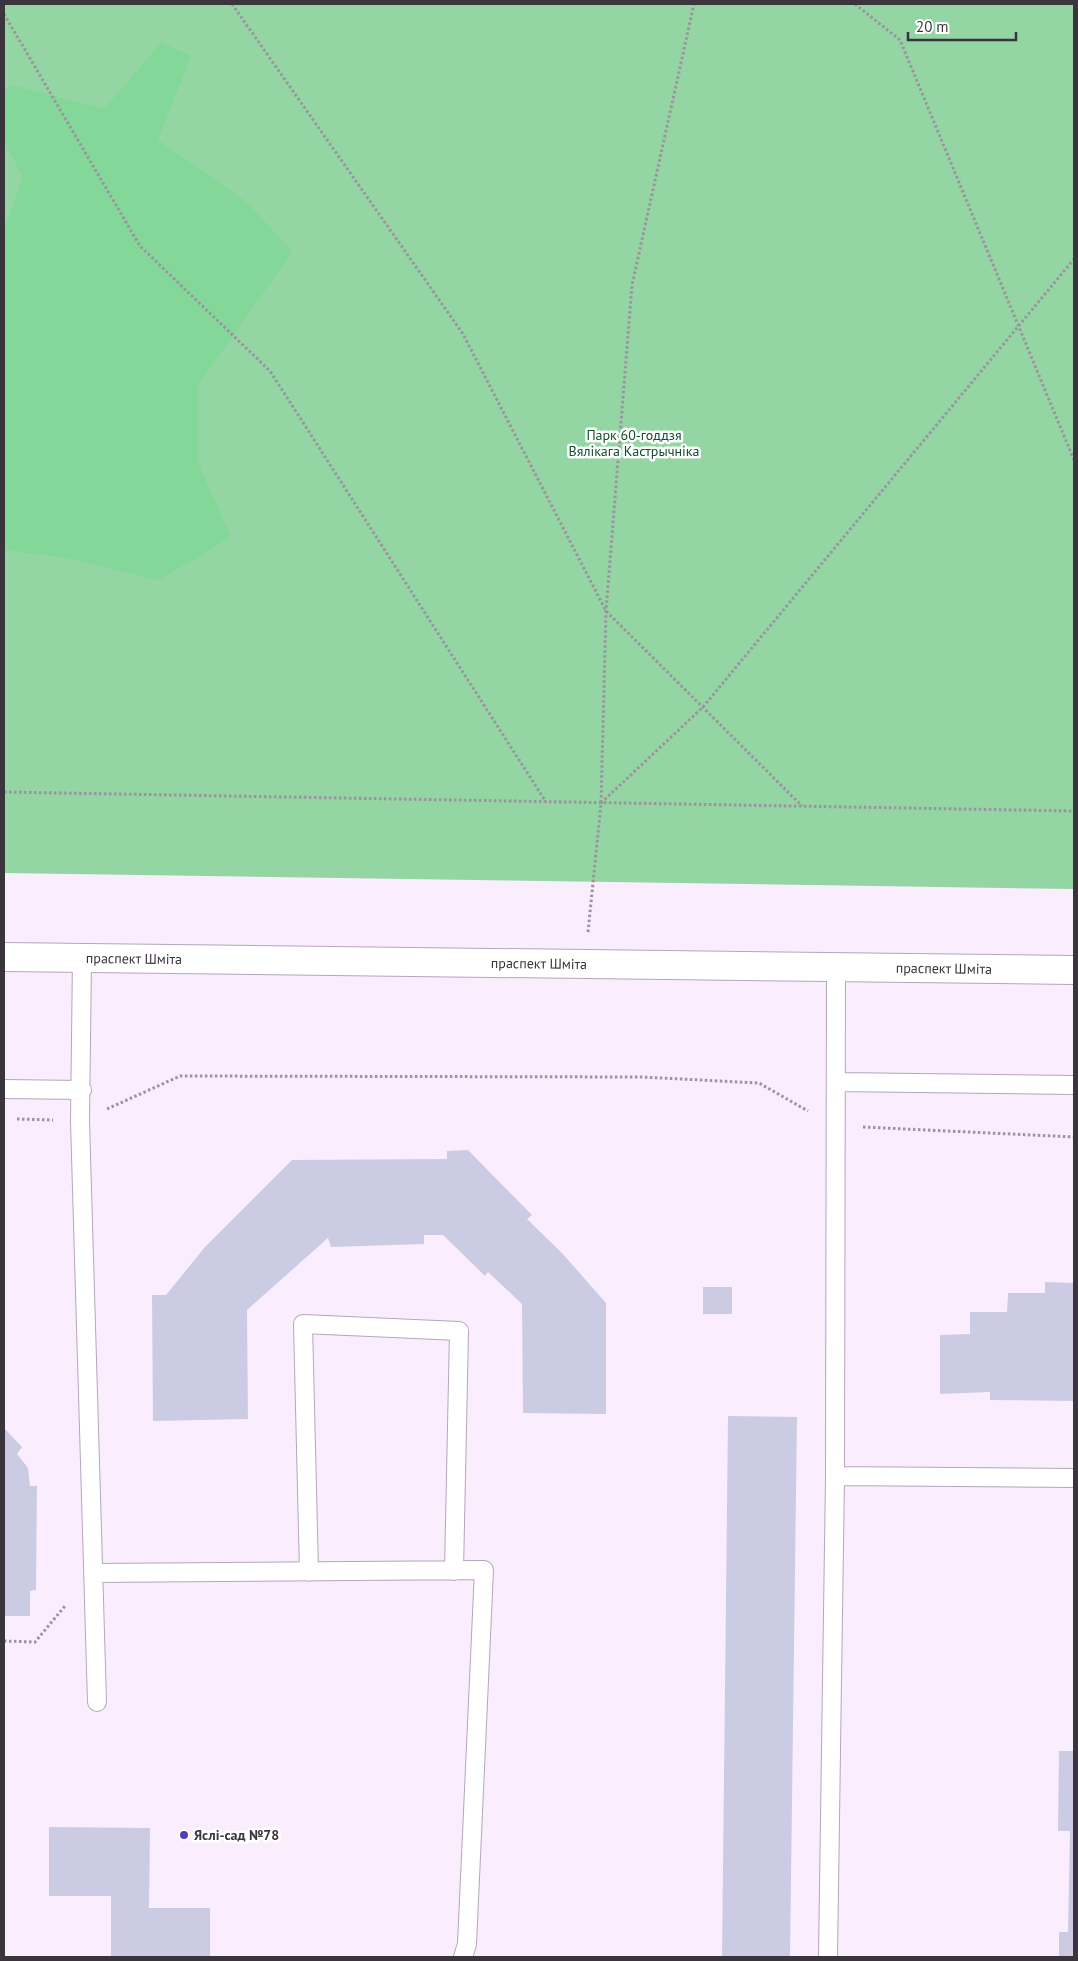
<svg xmlns="http://www.w3.org/2000/svg" width="1078" height="1961" font-family="'PT Sans',sans-serif">
<style>
.green{fill:#93d5a3}
.forest{fill:#83d799}
.building{fill:#cbcce3}
.lines{fill:none;stroke-linecap:round;stroke-linejoin:round}
.lane-casing{stroke:#b5a6ba;stroke-width:20}
.primary-casing{stroke:#b5a6ba;stroke-width:30}
.path{stroke:#9c939f;stroke-width:3;stroke-dasharray:2.5 2.5;stroke-linecap:butt}
.lane{stroke:#fff;stroke-width:18}
.primary{stroke:#fff;stroke-width:28}
.poi-dot{fill:#503fb7;stroke:#fff;stroke-width:2}
.labels{text-anchor:middle;stroke-width:5;stroke-linejoin:round;paint-order:stroke}
.park-label{font-size:14px;fill:#114f28;stroke:#fff}
.street-label{font-size:14px;fill:#3a343c;stroke:#fff}
.poi-label{font-size:14px;font-weight:bold;fill:#3a343c;stroke:#fff;text-anchor:start}
</style>
<rect width="100%" height="100%" fill="#faeefe"/>
<!-- green -->
<path class="green" d="M4 4H1074V889L4 873Z"/>
<!-- forest -->
<path class="forest" d="M161 43 191 55 158 140 248 203 292 252 198 385V463L231 537 159 580 68 558 4 550V229L23 177 4 140V91L12 85 104 109Z"/>
<!-- building -->
<path class="building" d="M468 1150 532 1215 527 1219 562 1253 606 1303V1414L523 1413 522 1304 488 1272 485 1276 443 1235H424V1244L331 1247 328 1238 247 1310 248 1419 153 1421 152 1295H166L205 1247 292 1160 447 1159V1151Z
M1045 1282 1074 1283V1401L990 1400V1392L940 1394V1335L970 1334V1312H1007L1008 1293H1045Z
M703 1287H732V1314H703Z
M728 1416 797 1417 790 1957H722Z
M4 1428 22 1447 17 1454 28 1468 30 1486H37L36 1590 30 1591V1616H4Z
M1059 1751H1074V1957H1059V1932H1068L1070 1831H1058Z
M49 1827 150 1828 149 1908H210V1957H111V1896H49Z"/>
<g class="lines">
<defs>
<path id="lane" d="M82 958 80 1121 97 1702
M837 1082 1074 1085
M4 1089 82 1090
M835 1476 1074 1478
M309 1572 303 1324 459 1331 454 1571
M93 1573 484 1570 467 1944 463 1957
M828 1957 835 1476 836 968"/>
<g id="primary">
<path id="s1" d="M4 957 1074 970"/>
</g>
</defs>
<!-- lane casing -->
<use href="#lane" class="lane-casing"/>
<!-- primary casing -->
<use href="#primary" class="primary-casing"/>
<!-- path -->
<path class="path" d="M232 4 463 334 606 611 802 806
M855 4 900 40 1074 460
M4 14 140 246 270 371 546 802
M4 792 1074 811
M601 803 703 707 1074 259
M588 932 601 804 606 611 632 285 694 4
M107 1109 180 1076 641 1077 759 1083 808 1111
M17 1119 53 1120
M863 1127 1074 1137
M4 1641 35 1642 65 1606"/>
<!-- lane -->
<use href="#lane" class="lane"/>
<!-- primary -->
<use href="#primary" class="primary"/>
</g>
<!-- markers -->
<circle class="poi-dot" cx="184" cy="1835" r="5"/>
<g class="labels">
<!-- park labels -->
<g class="park-label">
<text x="634" y="440">Парк 60-годдзя<tspan x="634" dy="16">Вялікага Кастрычніка</tspan></text>
</g>
<!-- street labels -->
<g class="street-label">
<text dy="5" stroke="none"><textPath href="#s1" startOffset="130">праспект Шміта</textPath></text>
<text dy="5" stroke="none"><textPath href="#s1" startOffset="535">праспект Шміта</textPath></text>
<text dy="5" stroke="none"><textPath href="#s1" startOffset="940">праспект Шміта</textPath></text>
</g>
<!-- poi labels -->
<g class="poi-label">
<text x="194" y="1840">Яслі-сад №78</text>
</g>
</g>
<!-- border -->
<rect width="1078" height="1961" fill="none" stroke="#3a343c" stroke-width="10"/>
<!-- scale -->
<path d="M908 32v8h108v-8" fill="none" stroke="#3a343c" stroke-width="2.5"/>
<text x="916" y="32" font-size="15" fill="#3a343c" stroke="#ffffff" stroke-width="4" paint-order="stroke">20 m</text>
</svg>
